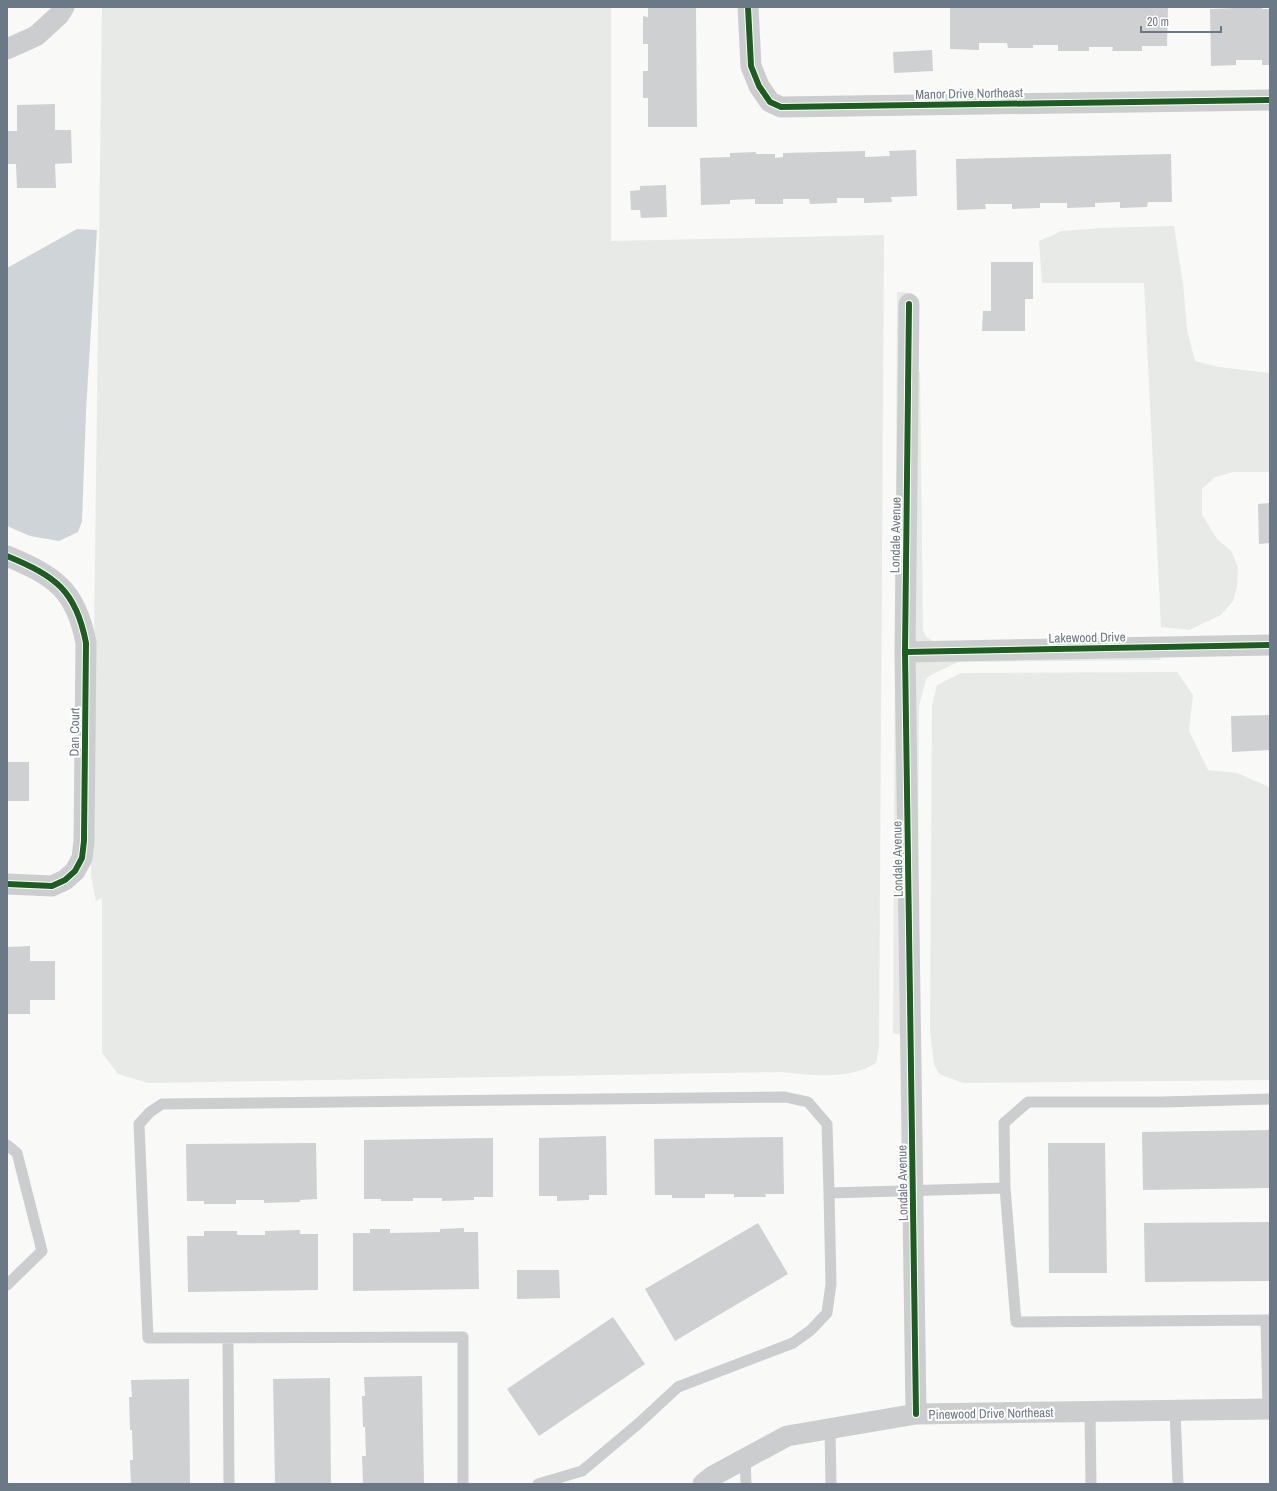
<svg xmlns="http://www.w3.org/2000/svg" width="1277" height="1491" font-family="'Archivo Narrow',sans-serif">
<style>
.green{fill:#e7eae6}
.water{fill:#ced4d7}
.building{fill:#cfd0d2}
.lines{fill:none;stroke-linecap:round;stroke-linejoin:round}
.lane{stroke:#cccdce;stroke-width:11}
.street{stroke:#cccdce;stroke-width:21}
.cycleway-casing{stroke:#fff;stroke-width:8}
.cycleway{stroke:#1b5e20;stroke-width:6}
.labels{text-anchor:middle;stroke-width:4;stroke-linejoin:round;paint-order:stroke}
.street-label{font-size:13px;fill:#6b7886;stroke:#fff}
</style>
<rect width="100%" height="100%" fill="#f9f9f8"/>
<!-- green -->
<path class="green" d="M102 7H611V241L884 235 879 1047 876 1063C870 1066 865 1069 859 1071 834 1078 808 1075 782 1072L148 1083 118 1074 102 1053V898L96 901 91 876Z
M1174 226 1183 284 1187 330 1195 361 1219 367 1270 373V472H1234L1215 477 1202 489V515L1217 539 1232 552 1238 568 1237 587 1233 601 1221 615 1189 630 1161 627 1144 283H1042L1039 241 1062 231 1101 228Z
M897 292 912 293 911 372H920L923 630 926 637 933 641 1162 654 1160 660 958 662 931 675 926 679 919 706 917 1031 902 1035 893 1033Z
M1177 672 1193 695 1189 731 1208 770 1237 773 1267 786 1270 789V1080L963 1083 939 1074 934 1064 930 1031 932 706 937 685 961 673Z"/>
<!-- water -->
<path class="water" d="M77 229 97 230 86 411 82 521 78 532 59 541 30 536 7 526V268Z"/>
<!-- building -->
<path class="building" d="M648 7H696L697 127H648V98H643V71H648V44H643V16L648 17Z
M950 7H1168L1167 46H1142V51H1112L1113 47H1089V51H1058V45H1033V48H1008L1007 43H979V50L950 49Z
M1235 7H1262V9H1270V65H1262V60H1236V65L1211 66 1210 9 1235 8Z
M932 50 933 71 894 73 893 52Z
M55 104V130H71L72 163 55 164 56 188H17L16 164H7V131H17V105Z
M916 150 917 196 891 197 892 202 864 203V198H837V203L810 204 809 199H783V204H755V199L730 200V204L701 205 700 158 730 157V153L756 152V154H775V158L783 157V153L865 151V157L890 156 889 151Z
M1171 154 1172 202H1148L1147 207 1120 208V202L1095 203V207L1067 208V203H1040V208L1012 209V204H985L986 209 957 210 956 159Z
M666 185 667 217 641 218 640 210H631L630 191 640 190V186Z
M991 262H1033V299H1025V331H982L983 311H991Z
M1270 503V543L1259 544 1258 504Z
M1270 715V750L1232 752 1231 716Z
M7 762H29V801H7Z
M30 946V961H55V1000H30V1014H7V947Z
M1270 1130V1188L1143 1190 1142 1132Z
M606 1136 607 1195H589V1200L557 1201V1196H539V1138Z
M783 1137 784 1194H765L766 1197H734V1194H705V1198H672V1195H655L654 1139Z
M493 1138V1197H474V1200L442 1201V1198H413V1201H381V1199H364V1140Z
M316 1143 317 1199 300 1200V1202L264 1203V1200H236V1204H204V1201H187L186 1144Z
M1048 1143H1105L1107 1273H1049Z
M1270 1222V1281L1145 1282 1144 1223Z
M758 1223 788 1274 675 1341 645 1289Z
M464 1228V1232H478L479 1289 353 1291V1233H370V1229H390V1233L440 1232V1229Z
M300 1230V1234H318V1290L188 1292 187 1236H204V1231H237V1235H265V1231Z
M517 1270H559L560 1298 517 1299Z
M613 1317 645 1364 539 1436 507 1389Z
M422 1376 424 1484H363L362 1456H366L365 1427H363L362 1396H365L364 1377Z
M330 1378 331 1484H275L273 1379Z
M189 1379 190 1484H131L130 1460H133L132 1430H130L129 1397H132L131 1380Z"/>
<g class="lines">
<!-- lane -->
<path class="lane" d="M1270 1099 1162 1102H1028L1004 1123 1005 1188 1016 1322 1270 1320
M7 1145 17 1153 42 1251 7 1285
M1266 1320 1268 1409
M228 1338 229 1484
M1175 1411 1178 1484
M1090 1412 1091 1484
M830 1429 831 1484
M745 1458 746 1484
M463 1484V1337L148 1338 139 1124 150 1112 162 1104 785 1097 808 1102 827 1124 829 1193
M538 1484 582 1471 638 1424 678 1387 793 1343 811 1330 827 1313 831 1284 829 1193 1005 1188"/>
<!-- street -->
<path class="street" d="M748 7 751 66 759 86 770 102 781 107 1270 100
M7 49 36 36 59 15 64 7
M909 304 905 652 916 1414
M7 556C55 576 76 590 86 643L84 841 82 858 75 871 65 880 52 886 7 884
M905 652 1270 645
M703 1484 713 1476 787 1436 916 1414 1270 1409"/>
<defs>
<path id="cycleway" d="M748 7 751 66 759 86 770 102 781 107 1270 100
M909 304 905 652 916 1414
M7 556C55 576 76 590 86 643L84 841 82 858 75 871 65 880 52 886 7 884
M905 652 1270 645"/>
</defs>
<!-- cycleway casing -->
<use href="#cycleway" class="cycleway-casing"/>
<!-- cycleway -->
<use href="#cycleway" class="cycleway"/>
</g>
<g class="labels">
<!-- street labels -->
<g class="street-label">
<text transform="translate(969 93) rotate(-1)" y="5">Manor Drive Northeast</text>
<text transform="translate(895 535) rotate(-89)" y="5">Londale Avenue</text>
<text transform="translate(1087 637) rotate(-1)" y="5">Lakewood Drive</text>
<text transform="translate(74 732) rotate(-89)" y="5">Dan Court</text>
<text transform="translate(897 859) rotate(-91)" y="5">Londale Avenue</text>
<text transform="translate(902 1183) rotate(-91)" y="5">Londale Avenue</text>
<text transform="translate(991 1413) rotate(-1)" y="5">Pinewood Drive Northeast</text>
</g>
</g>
<!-- border -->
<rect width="1277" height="1491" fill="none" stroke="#6b7886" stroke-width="16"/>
<!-- scale -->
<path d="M1141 26v6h80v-6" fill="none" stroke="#6b7886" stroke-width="2"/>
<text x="1147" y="26" font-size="12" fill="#6b7886" stroke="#ffffff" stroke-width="3" paint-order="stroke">20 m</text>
</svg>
